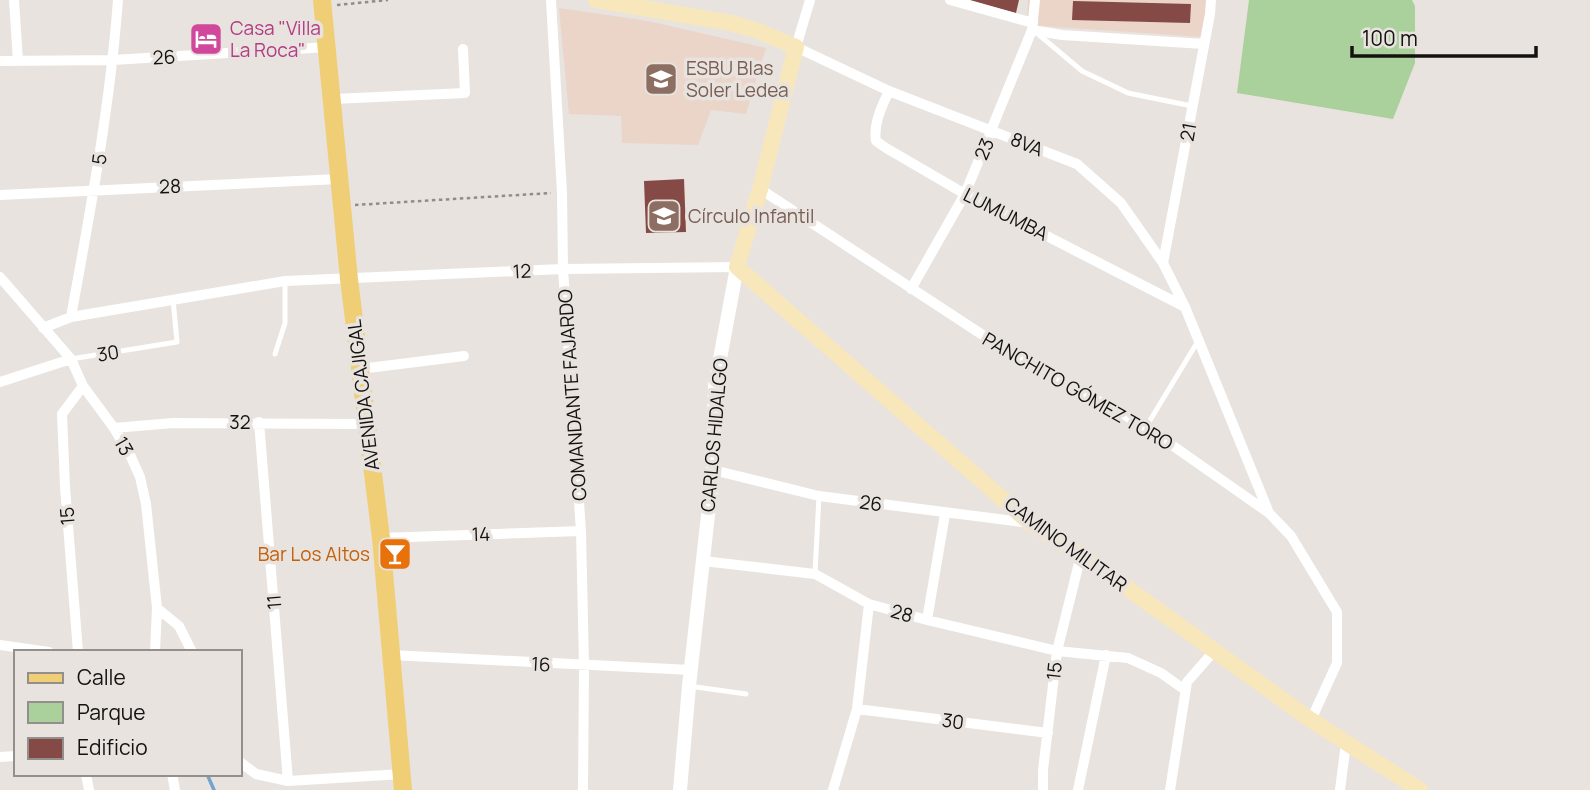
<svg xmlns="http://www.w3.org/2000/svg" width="1590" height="790" font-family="Manrope,sans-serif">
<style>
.education{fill:#ebd5c9}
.green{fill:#aad09c}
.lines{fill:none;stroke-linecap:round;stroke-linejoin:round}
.stream{stroke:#76a2cf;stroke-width:3.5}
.building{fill:#854a45}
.path{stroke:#908c88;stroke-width:2.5;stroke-dasharray:3.5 3.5;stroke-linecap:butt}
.service{stroke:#fff;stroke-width:5}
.minor{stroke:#fff;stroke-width:10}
.tertiary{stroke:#fff;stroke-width:14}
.secondary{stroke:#f8e7bb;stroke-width:16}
.primary{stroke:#f0ce76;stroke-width:18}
.labels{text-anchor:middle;stroke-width:7;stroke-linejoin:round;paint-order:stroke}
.hotel-label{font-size:19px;fill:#b23c85;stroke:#e8e3de;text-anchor:start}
.street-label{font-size:19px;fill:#141210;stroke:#e8e3de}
.education-label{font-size:19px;fill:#785e54;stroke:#e8e3de;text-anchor:start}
.food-label{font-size:19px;fill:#c56008;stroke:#e8e3de;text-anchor:end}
</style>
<rect width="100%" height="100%" fill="#e8e3de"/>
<!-- education -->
<path class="education" d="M1028 0H1207L1203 37 1027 25Z
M559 8 648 21 766 48 746 114 711 110 698 145 622 143 621 116 569 114Z"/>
<!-- green -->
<path class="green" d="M1249 0H1412L1415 6V63L1393 119 1237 93Z"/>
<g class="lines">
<!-- stream -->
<path class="stream" d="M234 652 235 651
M207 774 214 790"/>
</g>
<!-- building -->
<path class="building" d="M970 0H1019L1016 13Z
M1073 1 1191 4 1190 23 1072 20Z
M684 179 686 232 646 233 644 181Z"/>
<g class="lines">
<!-- path -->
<path class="path" d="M337 5 388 0
M355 205 551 193"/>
<!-- service -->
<path class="service" d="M1038 34 1082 71 1128 93 1192 106
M275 354 285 323V282
M71 359 177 342 173 299
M1146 427 1198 341
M815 573 819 496
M689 686 746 694"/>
<!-- minor -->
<path class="minor" d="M14 0 18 61
M551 0 562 193 563 269 581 531 584 666 583 790
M810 0 796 47 889 91 1077 164 1121 203 1163 263 1185 307 1269 513
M950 0 1033 23
M1032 30 1062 35 1204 44
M0 61 113 60 328 47
M889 91C882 106 873 124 876 141L886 148 965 194 1185 307
M333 99 465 93 463 49
M760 189 1004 349 1146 427 1269 513 1291 536 1337 612V663L1311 720
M0 195 339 179
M1163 263 1210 14 1211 0
M0 277 71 359 83 386 114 428 131 457 140 477 146 504 157 608 155 652
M911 289 965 194 1032 30 1035 0
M71 317C90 212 110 107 118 0
M43 328 71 317 285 281 563 269 737 267
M360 369 464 356
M0 382 71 359
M259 422 288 781
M114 428 173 423 367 424
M713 470 819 496 1030 523
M381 538 581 531
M703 561 815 574 869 604 927 620 1057 651 1128 658 1161 673 1185 690
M157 608 179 626 192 652
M927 620 945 514
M0 645 49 652
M78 652 65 487 62 414 83 386
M391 655 691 670
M857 709 1048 733
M0 757 16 756
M240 762 256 774 288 781 402 774
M86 774 89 790
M172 774 175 790
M833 790 857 709 869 604
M1043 790V770L1057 651 1081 555
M1078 790 1106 655
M1170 790 1187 682 1215 650
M1340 790 1346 743"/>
<!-- tertiary -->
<path class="tertiary" d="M680 790 689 686 713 470 715 386 737 267"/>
<!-- secondary -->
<path class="secondary" d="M596 0 731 23 761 32 796 47 760 189 737 267 1030 523 1081 555 1311 720 1420 790"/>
<!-- primary -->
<path class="primary" d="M322 0 349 279 381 538 403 790"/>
</g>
<!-- icons -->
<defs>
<symbol id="hotel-square" viewBox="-11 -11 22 22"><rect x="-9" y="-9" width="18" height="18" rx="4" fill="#d1479c" stroke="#e8e3de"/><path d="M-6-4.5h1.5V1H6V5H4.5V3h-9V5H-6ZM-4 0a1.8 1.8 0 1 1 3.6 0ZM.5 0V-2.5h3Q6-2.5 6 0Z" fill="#fff"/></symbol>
<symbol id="school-square" viewBox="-11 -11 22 22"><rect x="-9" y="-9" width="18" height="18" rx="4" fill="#8d6e63" stroke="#e8e3de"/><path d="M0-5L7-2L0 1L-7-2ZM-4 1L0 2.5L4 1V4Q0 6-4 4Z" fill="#fff"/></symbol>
<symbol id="bar-square" viewBox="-11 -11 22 22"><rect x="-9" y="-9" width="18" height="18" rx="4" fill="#e8710a" stroke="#e8e3de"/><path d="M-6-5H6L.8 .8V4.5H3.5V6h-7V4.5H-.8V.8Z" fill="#fff"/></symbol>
</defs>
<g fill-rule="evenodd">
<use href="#hotel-square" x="187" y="20" width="38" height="38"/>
<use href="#school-square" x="642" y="60" width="38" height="38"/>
<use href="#school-square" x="645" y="197" width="38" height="38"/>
<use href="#bar-square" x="376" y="535" width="38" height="38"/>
</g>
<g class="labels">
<!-- hotel labels -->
<g class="hotel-label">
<text x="230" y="35">Casa "Villa<tspan x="230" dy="22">La Roca"</tspan></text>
</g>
<!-- street labels -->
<g class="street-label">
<text transform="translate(164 57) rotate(-3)" y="7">26</text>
<text transform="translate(1188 132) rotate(-80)" y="7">21</text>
<text transform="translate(1027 144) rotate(22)" y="7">8VA</text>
<text transform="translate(984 149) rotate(-67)" y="7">23</text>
<text transform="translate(99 159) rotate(-82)" y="7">5</text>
<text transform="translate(170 186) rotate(-2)" y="7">28</text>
<text transform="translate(1006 214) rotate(27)" y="7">LUMUMBA</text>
<text transform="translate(522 271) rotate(-3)" y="7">12</text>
<text transform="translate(108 353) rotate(-9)" y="7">30</text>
<text transform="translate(1078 391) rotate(30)" y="7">PANCHITO GÓMEZ TORO</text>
<text transform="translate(363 395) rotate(-97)" y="7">AVENIDA CAJIGAL</text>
<text transform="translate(572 395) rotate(-94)" y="7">COMANDANTE FAJARDO</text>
<text x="240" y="429">32</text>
<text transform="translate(714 435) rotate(-85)" y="7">CARLOS HIDALGO</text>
<text transform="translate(124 446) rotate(60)" y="7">13</text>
<text transform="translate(871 503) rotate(8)" y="7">26</text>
<text transform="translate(67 516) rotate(-95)" y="7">15</text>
<text transform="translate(481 534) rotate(-2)" y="7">14</text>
<text transform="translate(1066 544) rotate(36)" y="7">CAMINO MILITAR</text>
<text transform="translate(274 602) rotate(-95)" y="7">11</text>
<text transform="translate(902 613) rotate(16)" y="7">28</text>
<text transform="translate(541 664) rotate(3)" y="7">16</text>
<text transform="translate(1054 671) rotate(-84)" y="7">15</text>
<text transform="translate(953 721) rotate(7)" y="7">30</text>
</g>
<!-- education labels -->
<g class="education-label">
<text x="686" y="75">ESBU Blas<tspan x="686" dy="22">Soler Ledea</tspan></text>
<text x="688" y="223">Círculo Infantil</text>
</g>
<!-- food labels -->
<g class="food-label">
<text x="370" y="561">Bar Los Altos</text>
</g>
</g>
<!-- legend -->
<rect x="14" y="650" width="228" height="126" fill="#e8e3de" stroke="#938f8c" stroke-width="2"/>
<rect x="28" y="673" width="35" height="10" fill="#f0ce76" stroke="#938f8c" stroke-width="2"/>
<text x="77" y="685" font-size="21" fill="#141210">Calle</text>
<rect x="28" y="702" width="35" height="21" fill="#aad09c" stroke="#938f8c" stroke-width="2"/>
<text x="77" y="720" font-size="21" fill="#141210">Parque</text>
<rect x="28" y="738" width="35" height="21" fill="#854a45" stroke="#938f8c" stroke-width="2"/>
<text x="77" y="755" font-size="21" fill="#141210">Edificio</text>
<!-- scale -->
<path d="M1352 46v10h184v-10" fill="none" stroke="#141210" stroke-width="3.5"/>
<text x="1362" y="46" font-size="21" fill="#141210" stroke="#e8e3de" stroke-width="5" paint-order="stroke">100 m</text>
</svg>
